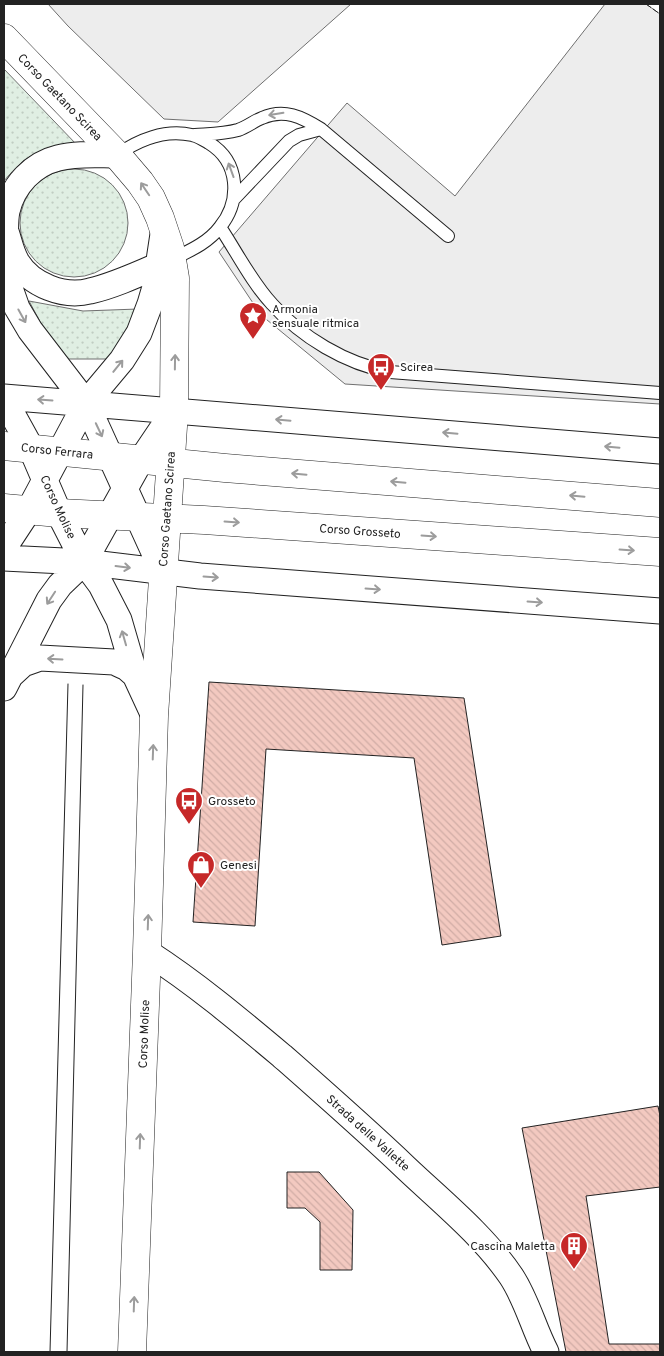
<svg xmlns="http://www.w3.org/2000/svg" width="664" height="1356" font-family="Overpass,sans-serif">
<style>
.grass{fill:url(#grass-dots);stroke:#6f6f6f}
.parking{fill:#ededed;stroke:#6f6f6f}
.building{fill:url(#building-back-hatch);stroke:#222}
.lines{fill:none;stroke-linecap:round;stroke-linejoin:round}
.lane-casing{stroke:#222;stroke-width:14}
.street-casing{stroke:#222;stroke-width:27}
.secondary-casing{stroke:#222;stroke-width:29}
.lane{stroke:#fff;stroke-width:12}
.street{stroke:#fff;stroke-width:25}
.secondary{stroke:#fff;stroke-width:28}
.tram{stroke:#222;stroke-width:1}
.fence{stroke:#222;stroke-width:1;stroke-dasharray:6 2.5;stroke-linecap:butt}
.oneway{stroke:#9c9c9c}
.labels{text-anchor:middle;stroke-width:4;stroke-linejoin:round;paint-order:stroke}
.street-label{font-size:12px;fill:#222;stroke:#fff}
.poi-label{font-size:12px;fill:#222;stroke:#fff;text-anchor:start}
</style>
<defs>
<pattern id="grass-dots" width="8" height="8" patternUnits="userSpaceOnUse" patternTransform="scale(1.25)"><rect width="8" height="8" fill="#e0efe3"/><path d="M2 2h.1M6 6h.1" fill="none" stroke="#c0cdc2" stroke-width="1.8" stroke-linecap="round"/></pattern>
<pattern id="building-back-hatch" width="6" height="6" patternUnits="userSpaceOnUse" patternTransform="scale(1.25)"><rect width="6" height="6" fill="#f3c9c0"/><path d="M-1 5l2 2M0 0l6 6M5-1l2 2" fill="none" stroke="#d0aca5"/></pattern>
</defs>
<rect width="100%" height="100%" fill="#fff"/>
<!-- grass -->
<path class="grass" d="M4 69 77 145C42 148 27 153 4 181Z
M20 223a54 54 0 1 1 108 0a54 54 0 1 1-108 0Z
M29 301 83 311 138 309 120 347 109 359H63L44 329Z"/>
<!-- parking -->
<path class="parking" d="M48 4H351L218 122 164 119 68 26Z
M605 4H646L660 14V404L345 384 261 315 219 252 347 103 455 196Z"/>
<!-- building -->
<path class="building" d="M209 682 464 698 501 936 442 945 414 758 266 749 255 926 193 922Z
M658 1106 660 1116V1187L586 1196 609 1344H660V1352H566L522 1128Z
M287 1172H319L353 1210 352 1270H320V1222L305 1208H287Z"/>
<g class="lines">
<defs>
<path id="lane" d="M195 135C209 134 224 134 238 130 247 127 254 121 262 118 284 108 302 117 321 129L448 236
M117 155C138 140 165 129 192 135 198 136 204 140 209 143 240 162 241 201 220 227 208 243 189 251 173 259
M234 199 289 141 299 135 321 129
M220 227C236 251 252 283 272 304 301 337 346 364 390 372L660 393"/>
<path id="street" d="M4 226C9 238 10 250 17 262 31 285 64 298 90 291 117 285 147 270 173 259
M5 242C6 232 5 220 7 211 13 185 33 164 58 158 77 153 98 155 117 155
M4 271 17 308 30 330 86 403 163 572
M4 397 660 451
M4 399 31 448 59 513 84 562 101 585 119 620 135 675 154 716
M4 548 29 510 86 403 122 360 139 333 150 304 155 287 163 234
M4 558 84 562 200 576 660 611
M10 676 23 664 40 658 114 662 127 668 135 675
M4 688 49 600 60 585 84 562 141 460 174 411
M147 952C195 983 238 1019 282 1056 324 1093 365 1129 406 1168 442 1202 483 1235 511 1276 527 1300 533 1327 546 1352"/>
<path id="secondary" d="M4 38 117 155 140 182 151 198 160 218 170 248 175 278 174 411 154 716 147 952 132 1352
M4 446 225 468 660 503
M4 508 59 513 204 520 660 552"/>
</defs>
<!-- lane casing -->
<use href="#lane" class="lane-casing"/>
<!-- street casing -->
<use href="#street" class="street-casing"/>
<!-- secondary casing -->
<use href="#secondary" class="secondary-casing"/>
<!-- lane -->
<use href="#lane" class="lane"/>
<!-- street -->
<use href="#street" class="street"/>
<!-- secondary -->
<use href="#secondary" class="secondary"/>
<!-- tram -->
<path class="tram" d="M50 1352 68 684
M67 1352 83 685"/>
<!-- fence -->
<path class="fence" d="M646 4 660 14"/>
</g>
<!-- one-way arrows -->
<defs><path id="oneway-shaft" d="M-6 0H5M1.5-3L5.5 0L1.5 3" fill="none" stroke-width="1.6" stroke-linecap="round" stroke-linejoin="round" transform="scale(1.25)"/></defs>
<g class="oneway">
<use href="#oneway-shaft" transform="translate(276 114) rotate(171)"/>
<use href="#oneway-shaft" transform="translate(231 170) rotate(-110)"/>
<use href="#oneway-shaft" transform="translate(145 189) rotate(-124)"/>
<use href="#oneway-shaft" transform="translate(22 316) rotate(61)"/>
<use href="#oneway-shaft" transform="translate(175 362) rotate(-89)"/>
<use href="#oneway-shaft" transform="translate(118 366) rotate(-51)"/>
<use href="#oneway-shaft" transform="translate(45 400) rotate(-176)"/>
<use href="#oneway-shaft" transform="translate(283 420) rotate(-175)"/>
<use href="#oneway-shaft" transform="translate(99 430) rotate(65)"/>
<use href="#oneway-shaft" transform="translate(450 433) rotate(-175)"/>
<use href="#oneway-shaft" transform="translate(612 447) rotate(-175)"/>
<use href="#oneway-shaft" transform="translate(299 474) rotate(-175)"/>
<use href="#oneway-shaft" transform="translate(398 482) rotate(-175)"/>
<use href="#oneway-shaft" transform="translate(577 496) rotate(-175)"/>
<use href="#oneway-shaft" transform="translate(232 522) rotate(4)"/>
<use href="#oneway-shaft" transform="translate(429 536) rotate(4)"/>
<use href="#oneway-shaft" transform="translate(627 550) rotate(4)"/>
<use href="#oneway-shaft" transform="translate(123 567) rotate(7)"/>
<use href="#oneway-shaft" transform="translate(211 577) rotate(4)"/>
<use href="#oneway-shaft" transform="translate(373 589) rotate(4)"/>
<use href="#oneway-shaft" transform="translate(51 598) rotate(123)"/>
<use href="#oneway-shaft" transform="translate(535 602) rotate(4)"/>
<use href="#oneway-shaft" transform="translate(124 638) rotate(-106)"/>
<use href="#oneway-shaft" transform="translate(55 659) rotate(-177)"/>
<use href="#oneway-shaft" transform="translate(153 752) rotate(-88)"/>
<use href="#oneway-shaft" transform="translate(148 922) rotate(-88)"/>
<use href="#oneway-shaft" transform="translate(140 1141) rotate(-88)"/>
<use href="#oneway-shaft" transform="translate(134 1304) rotate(-88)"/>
</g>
<!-- icons -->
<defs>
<symbol id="sight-pin" viewBox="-11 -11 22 30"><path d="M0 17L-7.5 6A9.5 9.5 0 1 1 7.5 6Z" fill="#c62828" stroke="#fff"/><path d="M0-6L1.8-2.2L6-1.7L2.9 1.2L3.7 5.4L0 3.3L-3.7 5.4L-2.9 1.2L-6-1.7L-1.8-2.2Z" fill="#fff"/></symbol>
<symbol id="bus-pin" viewBox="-11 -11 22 30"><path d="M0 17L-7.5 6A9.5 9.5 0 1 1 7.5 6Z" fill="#c62828" stroke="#fff"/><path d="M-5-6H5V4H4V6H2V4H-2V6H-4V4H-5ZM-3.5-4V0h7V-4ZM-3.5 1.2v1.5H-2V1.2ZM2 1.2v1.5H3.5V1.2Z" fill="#fff"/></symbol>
<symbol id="shop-pin" viewBox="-11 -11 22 30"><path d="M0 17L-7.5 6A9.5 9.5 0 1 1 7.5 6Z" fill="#c62828" stroke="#fff"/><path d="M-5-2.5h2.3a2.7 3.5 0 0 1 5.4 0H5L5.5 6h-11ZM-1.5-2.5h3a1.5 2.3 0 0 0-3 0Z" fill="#fff"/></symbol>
<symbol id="building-pin" viewBox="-11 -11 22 30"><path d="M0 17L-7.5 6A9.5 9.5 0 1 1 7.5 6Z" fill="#c62828" stroke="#fff"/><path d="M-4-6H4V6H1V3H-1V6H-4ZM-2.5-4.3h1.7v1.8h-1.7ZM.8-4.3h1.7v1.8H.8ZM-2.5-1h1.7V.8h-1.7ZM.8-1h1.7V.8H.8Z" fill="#fff"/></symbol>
</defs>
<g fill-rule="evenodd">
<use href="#sight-pin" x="237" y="300" width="32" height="43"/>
<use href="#bus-pin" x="365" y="351" width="32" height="43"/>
<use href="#bus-pin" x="173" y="785" width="32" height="43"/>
<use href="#shop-pin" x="185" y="849" width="32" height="43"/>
<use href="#building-pin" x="558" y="1230" width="32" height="43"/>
</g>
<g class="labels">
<!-- street labels -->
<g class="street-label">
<text transform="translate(60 97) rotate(46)" y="4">Corso Gaetano Scirea</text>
<text transform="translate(57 451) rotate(6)" y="4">Corso Ferrara</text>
<text transform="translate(58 507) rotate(65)" y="4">Corso Molise</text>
<text transform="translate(167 509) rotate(-86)" y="4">Corso Gaetano Scirea</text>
<text transform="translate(360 531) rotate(4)" y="4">Corso Grosseto</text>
<text transform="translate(144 1034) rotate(-88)" y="4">Corso Molise</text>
<text transform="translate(368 1133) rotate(42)" y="4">Strada delle Vallette</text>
</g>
<!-- poi labels -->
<g class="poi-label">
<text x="272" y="313">Armonia<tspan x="272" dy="14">sensuale ritmica</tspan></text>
<text x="400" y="371">Scirea</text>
<text x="208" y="805">Grosseto</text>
<text x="220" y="869">Genesi</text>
<text x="555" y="1250" text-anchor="end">Cascina Maletta</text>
</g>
</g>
<!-- border -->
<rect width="664" height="1356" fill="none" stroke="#222222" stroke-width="10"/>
</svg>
